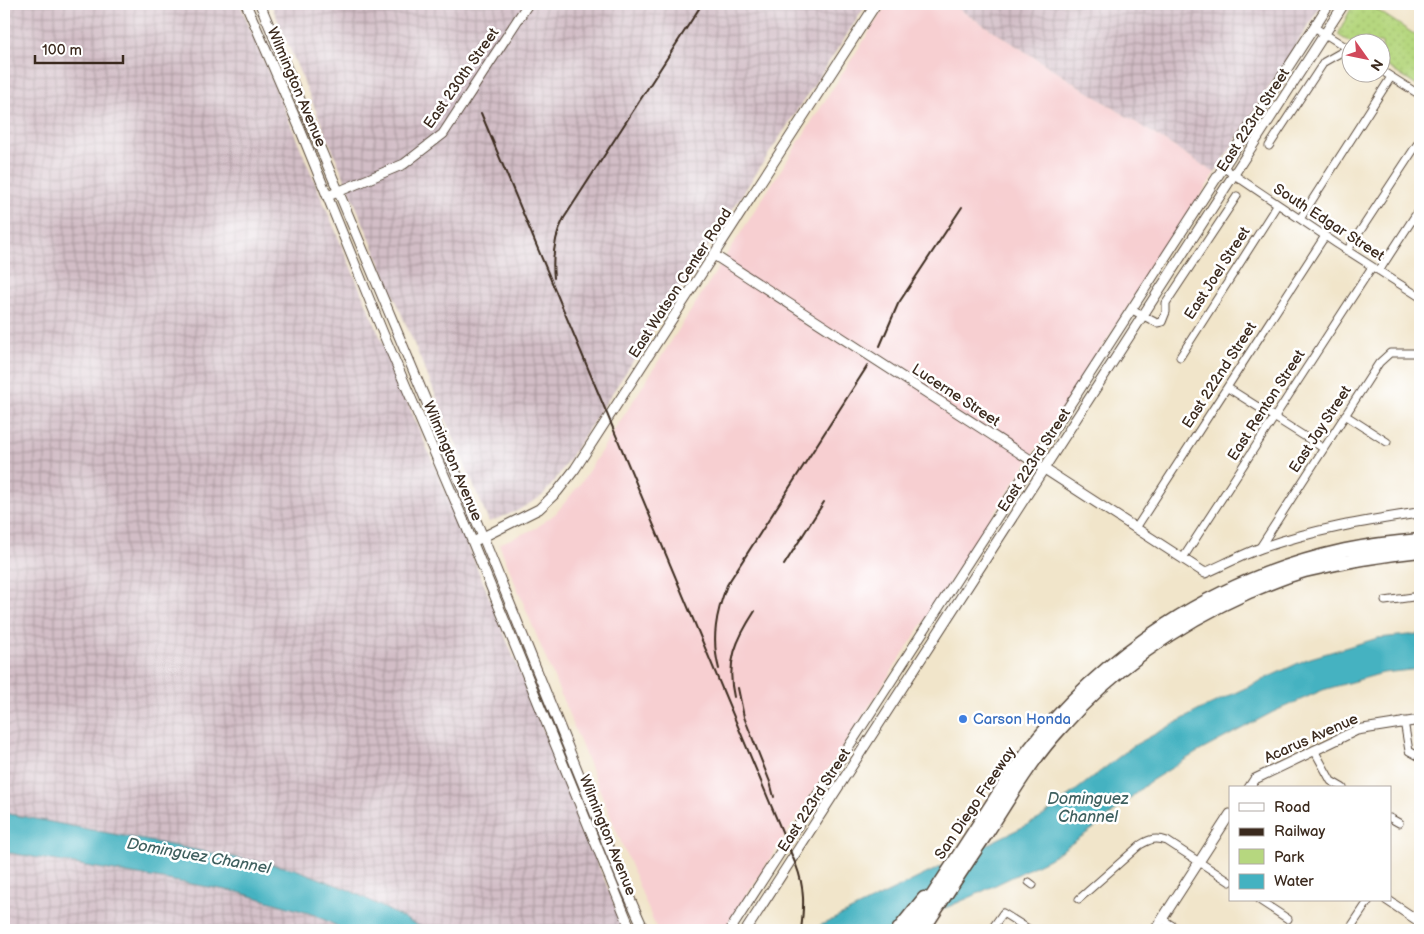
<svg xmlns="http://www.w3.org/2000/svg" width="1424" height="934" font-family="'Balsamiq Sans',sans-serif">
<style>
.built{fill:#f7cfd1}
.industrial{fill:url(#industrial-grid)}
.green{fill:url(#green-dots);stroke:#78804e}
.water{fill:#44b2c1;stroke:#406e70}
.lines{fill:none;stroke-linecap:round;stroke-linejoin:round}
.minor-casing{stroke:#564638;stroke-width:9}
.tertiary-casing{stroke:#564638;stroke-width:11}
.secondary-casing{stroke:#564638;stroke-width:11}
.motorway-casing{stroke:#564638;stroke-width:15}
.minor{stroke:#fff;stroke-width:7}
.tertiary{stroke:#fff;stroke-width:9}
.secondary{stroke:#fff;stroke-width:9}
.motorway{stroke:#fff;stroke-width:12}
.rail{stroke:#3b2a1e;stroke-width:2}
.shop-dot{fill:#3f7fe0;stroke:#fff;stroke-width:2}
.labels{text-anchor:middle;stroke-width:5;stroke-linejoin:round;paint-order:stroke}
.street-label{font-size:15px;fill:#3b2a1e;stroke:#fff}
.shop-label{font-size:15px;fill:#366cbe;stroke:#fff;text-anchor:start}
.water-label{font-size:16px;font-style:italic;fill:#3f605f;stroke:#fff}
</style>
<defs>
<pattern id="industrial-grid" width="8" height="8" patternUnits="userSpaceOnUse" patternTransform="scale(1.25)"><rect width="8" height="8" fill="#d2bdc6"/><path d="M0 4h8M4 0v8" fill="none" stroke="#ac9aa0"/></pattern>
<pattern id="green-dots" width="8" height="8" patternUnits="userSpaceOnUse" patternTransform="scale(1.25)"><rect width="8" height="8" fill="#b6d77f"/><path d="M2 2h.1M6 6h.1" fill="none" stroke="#9db96d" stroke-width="1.8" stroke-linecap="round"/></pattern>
</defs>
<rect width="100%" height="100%" fill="#fff"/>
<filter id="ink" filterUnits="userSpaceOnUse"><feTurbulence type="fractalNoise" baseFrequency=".02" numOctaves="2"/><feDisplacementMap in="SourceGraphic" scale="10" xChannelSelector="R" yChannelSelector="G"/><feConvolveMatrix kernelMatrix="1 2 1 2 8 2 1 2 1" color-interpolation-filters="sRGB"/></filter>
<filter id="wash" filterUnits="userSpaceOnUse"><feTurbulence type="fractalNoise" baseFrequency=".0096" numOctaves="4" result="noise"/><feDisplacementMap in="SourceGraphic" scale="20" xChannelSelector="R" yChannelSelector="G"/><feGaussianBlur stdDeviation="1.12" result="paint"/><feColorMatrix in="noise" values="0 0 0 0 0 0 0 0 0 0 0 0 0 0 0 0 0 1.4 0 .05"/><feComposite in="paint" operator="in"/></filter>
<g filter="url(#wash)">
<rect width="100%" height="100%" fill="#f1e5ca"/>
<!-- built -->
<path class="built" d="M887 4H951L1215 173 724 930H657L499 544 536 528 556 513 580 484Z"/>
<!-- industrial -->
<path class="industrial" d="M4 4H240L470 550 625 930H4Z
M271 4H867L554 482 542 496 517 511 489 522Z
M951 4H1322L1215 173Z"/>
<!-- green -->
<path class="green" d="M1353 4H1368L1420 38V88L1382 63V42L1351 43 1338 35Z"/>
<!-- water -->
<path class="water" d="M1420 634V669L1383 673 1323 690 1273 712 1196 753 1149 782 1100 824 1049 859 973 896 895 930H811L1039 819 1133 746 1205 707 1307 659 1378 638Z
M4 813 295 869 349 890 427 930H345L315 915 238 892 4 852Z"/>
</g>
<g filter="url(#ink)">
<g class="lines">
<defs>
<path id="minor" d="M1314 27 1352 51
M1382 71 1420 95
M1269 146 1324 62 1347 49
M1224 168 1337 244 1420 297
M1300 219 1391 77
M1347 251 1420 140
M1379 271 1420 208
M1132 310 1157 323 1162 322 1166 312V303L1237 196
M1180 357 1277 205
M1228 388 1323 448
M1345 415 1387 442
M1136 528 1325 236
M1259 549 1379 363 1390 353H1420
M1183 558 1372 267
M1385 601 1420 596
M1404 721 1409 751 1420 757
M1314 750 1331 781 1343 788
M1390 818 1399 823
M1029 882 1033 885
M1079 899 1140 845C1150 839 1156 837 1167 841L1230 882
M1259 900 1288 919
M1162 919 1179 930
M991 930 1003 913 1030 930
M1349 930 1369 900"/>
<path id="tertiary" d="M328 196 404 164 443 134 528 4
M714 255 1205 573C1223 565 1242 555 1261 548 1313 530 1364 521 1418 513L1420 512
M473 542 539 509 557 492 575 469 876 4
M1249 788 1255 779 1357 730 1420 720
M1387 900 1420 922
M1155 930 1230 814"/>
<path id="secondary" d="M246 4 300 129 383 333 466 526 631 930
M260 4 483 537 623 883 644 930
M733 930 732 927 1329 4
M746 930 1344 4"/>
<path id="motorway" d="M898 930 924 898
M910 930C934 893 958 856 982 819 996 798 1009 776 1024 756 1103 652 1217 578 1345 550 1370 545 1395 542 1420 540
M923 930C943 899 964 867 985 836 1009 799 1031 760 1061 728 1113 669 1177 624 1249 592 1268 584 1288 575 1309 570 1346 561 1382 555 1420 551"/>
</defs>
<!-- minor casing -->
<use href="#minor" class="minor-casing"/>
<!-- tertiary casing -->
<use href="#tertiary" class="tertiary-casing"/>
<!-- secondary casing -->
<use href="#secondary" class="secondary-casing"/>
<!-- motorway casing -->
<use href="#motorway" class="motorway-casing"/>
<!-- minor -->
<use href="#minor" class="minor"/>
<!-- tertiary -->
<use href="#tertiary" class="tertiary"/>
<!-- secondary -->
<use href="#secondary" class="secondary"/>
<!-- motorway -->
<use href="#motorway" class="motorway"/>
<!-- rail -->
<path class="rail" d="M481 113 796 865C805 888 804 907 801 930
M554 278C552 258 554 237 564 218L702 4
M880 346 898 304 962 207
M784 565 824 502
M719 669C711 639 716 613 727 585L868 365
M738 688 744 717 770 782 774 797
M734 697C726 662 736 640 755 611"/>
</g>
</g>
<!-- markers -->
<circle class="shop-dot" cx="963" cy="719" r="5"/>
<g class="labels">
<!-- street labels -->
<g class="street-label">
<text transform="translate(461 78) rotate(-55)" y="5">East 230th Street</text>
<text transform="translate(297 87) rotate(67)" y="5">Wilmington Avenue</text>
<text transform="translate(1253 120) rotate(-57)" y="5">East 223rd Street</text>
<text transform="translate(1329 222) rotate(33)" y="5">South Edgar Street</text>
<text transform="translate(1217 273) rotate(-57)" y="5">East Joel Street</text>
<text transform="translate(680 283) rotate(-57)" y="5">East Watson Center Road</text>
<text transform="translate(1219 375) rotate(-57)" y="5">East 222nd Street</text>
<text transform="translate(956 395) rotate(33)" y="5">Lucerne Street</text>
<text transform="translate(1266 405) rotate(-57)" y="5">East Renton Street</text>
<text transform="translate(1320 429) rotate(-57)" y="5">East Jay Street</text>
<text transform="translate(1034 460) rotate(-57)" y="5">East 223rd Street</text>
<text transform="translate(453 461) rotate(67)" y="5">Wilmington Avenue</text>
<text transform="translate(1311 738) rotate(-24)" y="5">Acarus Avenue</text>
<text transform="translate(814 800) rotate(-57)" y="5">East 223rd Street</text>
<text transform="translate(975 803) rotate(-56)" y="5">San Diego Freeway</text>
<text transform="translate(608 835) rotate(68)" y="5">Wilmington Avenue</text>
</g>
<!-- shop labels -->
<g class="shop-label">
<text x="973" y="724">Carson Honda</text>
</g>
<!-- water labels -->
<g class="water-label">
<text x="1088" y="804">Dominguez<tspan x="1088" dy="18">Channel</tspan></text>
<text transform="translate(199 855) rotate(10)" y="6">Dominguez Channel</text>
</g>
</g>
<!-- margin -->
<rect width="1424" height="934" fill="none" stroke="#fff" stroke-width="20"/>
<!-- legend -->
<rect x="1229" y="786" width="162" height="115" fill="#ffffff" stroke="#b1aaa5"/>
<rect x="1239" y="803" width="25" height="8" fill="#ffffff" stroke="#b1aaa5"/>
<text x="1274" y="812" font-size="15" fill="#3b2a1e">Road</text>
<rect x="1239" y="828" width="25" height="8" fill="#3b2a1e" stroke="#b1aaa5"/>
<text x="1274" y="836" font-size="15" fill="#3b2a1e">Railway</text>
<rect x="1239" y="849" width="25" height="15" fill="#b6d77f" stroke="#b1aaa5"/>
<text x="1274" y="862" font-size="15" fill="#3b2a1e">Park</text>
<rect x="1239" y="874" width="25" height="15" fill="#44b2c1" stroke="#b1aaa5"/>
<text x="1274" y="886" font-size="15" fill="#3b2a1e">Water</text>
<!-- north arrow -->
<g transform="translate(1366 58) rotate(123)"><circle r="24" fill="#ffffff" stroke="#b1aaa5"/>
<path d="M0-4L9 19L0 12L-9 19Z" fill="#d1495b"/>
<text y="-8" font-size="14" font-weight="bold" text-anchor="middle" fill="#3b2a1e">N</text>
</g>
<!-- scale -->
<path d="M35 55v8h88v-8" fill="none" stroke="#3b2a1e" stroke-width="2.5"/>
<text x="42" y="55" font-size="15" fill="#3b2a1e" stroke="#ffffff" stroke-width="4" paint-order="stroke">100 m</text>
</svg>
